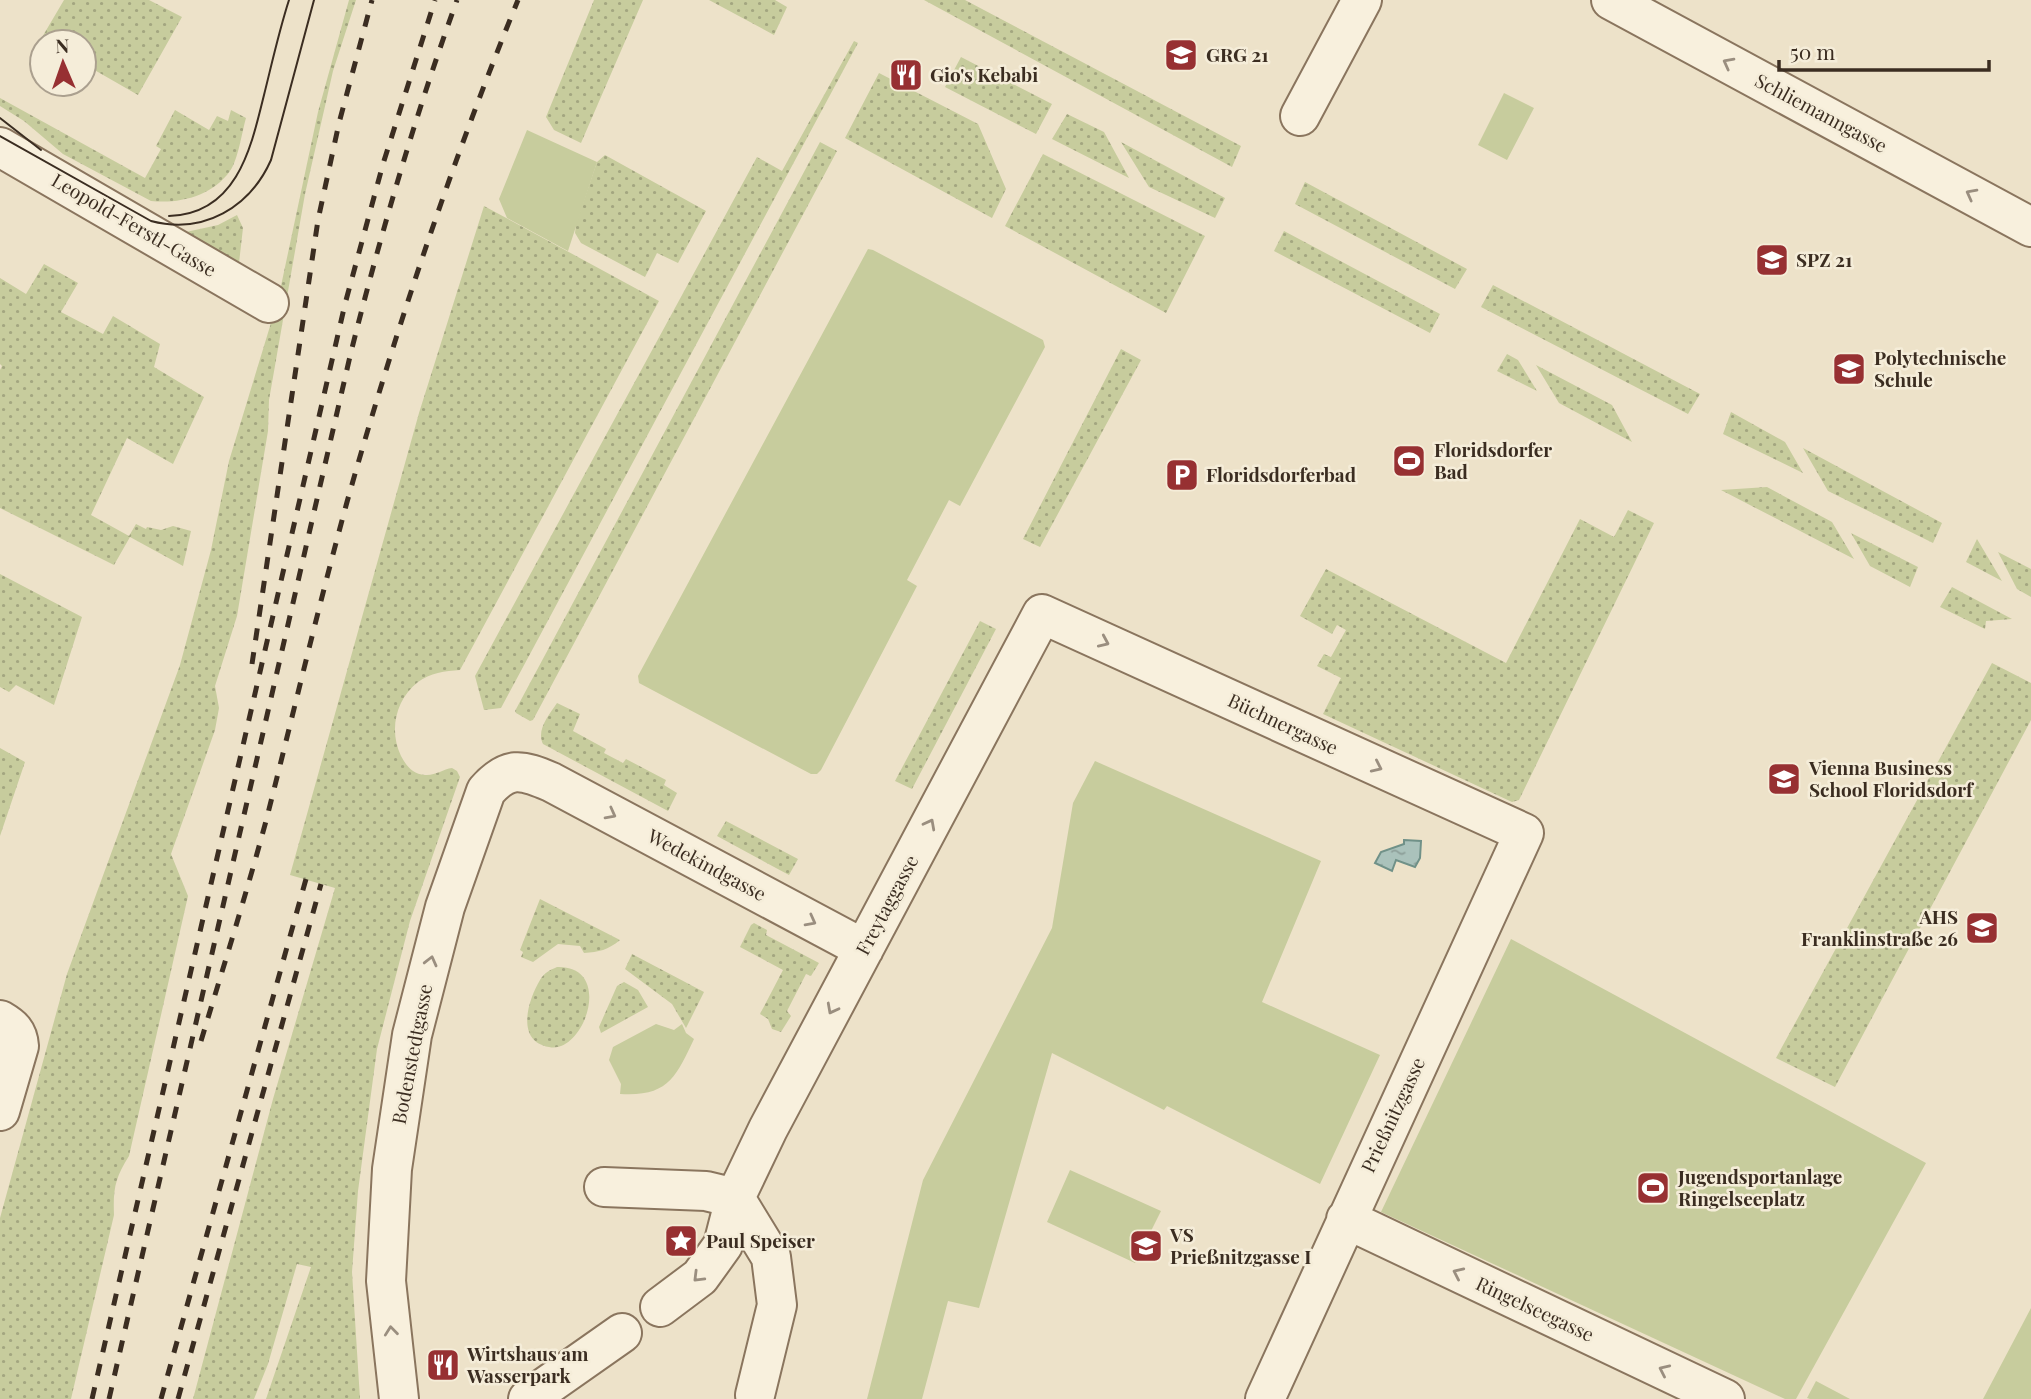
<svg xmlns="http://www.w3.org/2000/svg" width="2031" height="1399" font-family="'Playfair Display',serif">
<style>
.grass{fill:url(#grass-dots)}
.park{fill:#c7cc9d}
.water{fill:url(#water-ripples);stroke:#709188;stroke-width:2}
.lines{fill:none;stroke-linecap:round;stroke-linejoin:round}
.minor-casing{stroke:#8a755e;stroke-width:42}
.minor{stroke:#f8f0dd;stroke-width:38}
.tram{stroke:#3b2d21;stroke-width:2}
.rail{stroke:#3b2d21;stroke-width:5;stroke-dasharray:12 12;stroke-linecap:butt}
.oneway{stroke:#9a8e7f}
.labels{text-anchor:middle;stroke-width:5;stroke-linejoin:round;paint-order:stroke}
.poi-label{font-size:19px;font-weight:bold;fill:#3b2d21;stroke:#f5edd9;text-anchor:start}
.street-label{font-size:19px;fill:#3b2d21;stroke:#f5edd9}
</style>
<defs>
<pattern id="grass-dots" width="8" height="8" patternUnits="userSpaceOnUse" patternTransform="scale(1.75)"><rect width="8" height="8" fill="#c7cc9d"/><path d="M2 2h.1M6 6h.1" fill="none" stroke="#a3a680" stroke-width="1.8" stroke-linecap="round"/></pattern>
<pattern id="water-ripples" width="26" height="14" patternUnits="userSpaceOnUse" patternTransform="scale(1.75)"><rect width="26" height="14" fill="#aac2bb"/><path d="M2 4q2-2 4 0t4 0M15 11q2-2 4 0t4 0" fill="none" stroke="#8c9e98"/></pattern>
</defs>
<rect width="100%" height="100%" fill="#ede2c9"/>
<!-- grass -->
<path class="grass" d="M64 0H149L182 17 138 95 84 64V42H47L41 39Z
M349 0H356L333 71 305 194 269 400 268 431 237 616 215 686 219 708 215 730 171 854 188 896 129 1156C115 1178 113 1189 114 1215L71 1399H0V1218L67 974 180 665 211 550 229 461 278 300 318 112Z
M594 0H643L581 143 554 130 546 117Z
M709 0H775L787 7 774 35Z
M924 0H965L1241 146 1232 167Z
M854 41 858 43 501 708 484 710 475 676 757 157 782 171Z
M961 57 1052 104 1036 134 945 87Z
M879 73 978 124 1006 189 992 218 845 138Z
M0 98 145 178 161 149 156 146 175 110 209 130 217 116 228 121 231 110 246 118C242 132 238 160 230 171 212 196 180 204 151 201L63 154 24 121 0 106Z
M1067 114 1104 132 1129 178 1052 139Z
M820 142 837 151 533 720 530 721 516 713 515 711Z
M1121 142 1225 198 1215 218 1149 187Z
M1043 154 1205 236 1166 313 1005 226Z
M605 155 706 211 678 263 657 253 645 277 581 243 575 233 576 224 597 162Z
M1305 182 1467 269 1455 289 1295 204Z
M484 206 659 301 460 670C445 671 430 673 418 682 395 700 389 731 401 756 407 767 413 774 425 775 435 776 443 769 452 768L457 771 460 777 410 921 377 1049 358 1191 352 1272 360 1399H266L311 1267 297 1264 268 1364 254 1399H193L273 1099 335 888 290 875 419 413Z
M237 215 243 228 239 263 186 232 218 225Z
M1284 231 1440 314 1430 333 1274 251Z
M44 264 78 283 61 312 103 334 113 316 160 344 154 367 204 397 173 464 127 438 91 515 129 536 136 524 146 529 147 527 161 530 173 526 191 531 183 566 130 537 114 565 0 508V370L2 366 0 364V278L26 294Z
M1493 285 1700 394 1688 414 1481 307Z
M1121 349 1141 360 1040 547 1023 539Z
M1507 354 1518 360 1537 391 1497 371Z
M1536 365 1612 405 1632 442 1559 403Z
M1731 412 1785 442 1803 473 1723 434Z
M1803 448 1942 523 1933 543 1828 491Z
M1767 487 1832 522 1854 559 1721 490Z
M1628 510 1654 523 1519 800 1512 802 1323 714 1341 678 1317 666 1324 654 1331 657 1346 630 1337 625 1332 634 1300 616 1326 569 1506 663 1580 519 1614 537Z
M1851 533 1918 567 1910 587 1870 566Z
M1977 539 2002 581 1966 562Z
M1998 552 2031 569V597L2017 589Z
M0 574 82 617 54 705 16 685 9 692 0 687Z
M1952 587 2012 619 1986 621 1985 629 1940 607Z
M980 621 996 629 912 789 895 781Z
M1992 663 2031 683V720L1835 1087 1776 1058Z
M557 703 580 714 573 731 606 749 604 753 623 763 626 759 666 780 664 785 677 793 668 811 543 744C536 730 549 715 557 703Z
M0 748 25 762 0 836Z
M726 821 798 859 789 875 717 836Z
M540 899 620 940C608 950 599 952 584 953L580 946 558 944 533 962 521 957 523 952 520 950Z
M754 923 767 930 766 935 819 963 811 976 806 974 787 1011 791 1016 781 1032 772 1029 768 1019 760 1014 783 970 740 947 751 925Z
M632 954 704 992 686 1028 672 1004 625 969Z
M557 967C615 965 584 1055 549 1047 515 1041 528 1000 540 980 544 973 550 970 557 967Z
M624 982 638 990 648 1007 601 1033 599 1027 617 986Z"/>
<!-- park -->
<path class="park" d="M1504 93 1534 108 1507 160 1478 145Z
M527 130 597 162 568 251 507 218 499 199Z
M868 249 873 250 1043 340 1045 347 960 506 949 500 907 580 917 586 821 770 817 774H811L639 683 638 676Z
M1095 761 1321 861 1262 1002 1380 1055 1320 1184 1167 1106 1164 1110 1052 1053 979 1308 948 1301 922 1399H867L923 1180 1052 928 1073 803Z
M1511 939 1926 1163 1796 1399H1785L1381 1212Z
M656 1024 674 1030 682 1024 686 1033 694 1039C676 1077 668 1097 620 1094L621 1084 609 1060 613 1047Z
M1070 1170 1161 1211 1135 1263 1047 1222Z
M2031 1308V1399H1983Z
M1816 1381 1850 1399H1810L1807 1398Z"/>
<!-- water -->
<path class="water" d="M1404 840 1421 841 1420 858 1415 867 1396 860 1392 871 1375 863 1381 852 1404 844Z"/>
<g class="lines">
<defs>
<path id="minor" d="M1611 0 2031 227
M1300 116 1362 0
M0 147 269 303
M0 1020C12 1027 18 1032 19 1046L0 1111
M604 1187 706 1191 735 1198 771 1257 777 1305 755 1395
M1346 1219 1725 1399
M660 1307 700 1277 723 1245 735 1198 768 1129 1042 614 1524 833 1265 1399
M399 1399 386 1281 392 1169 412 1035 445 907 486 791C508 766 521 769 551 782L864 949
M528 1399 622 1333"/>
</defs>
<!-- minor casing -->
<use href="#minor" class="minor-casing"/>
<!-- minor -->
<use href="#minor" class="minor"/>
<!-- tram -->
<path class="tram" d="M0 118 41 150
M0 136 151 221C204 235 250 207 271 160L314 0
M169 216C237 214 251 148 264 95 272 63 279 31 289 0"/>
<!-- rail -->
<path class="rail" d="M252 664 318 220 339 123 372 0
M201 1041C223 968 246 895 266 821 293 715 318 608 347 502 395 332 451 164 518 0
M92 1399 345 304 383 164 435 0
M109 1399 351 352C381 233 415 116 457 0
M161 1399 306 879
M178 1399 321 884"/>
</g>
<!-- one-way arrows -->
<defs><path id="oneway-chevron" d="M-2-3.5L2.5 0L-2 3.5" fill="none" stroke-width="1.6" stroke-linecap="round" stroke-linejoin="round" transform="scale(1.75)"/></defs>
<g class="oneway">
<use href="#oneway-chevron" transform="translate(1728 63) rotate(-152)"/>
<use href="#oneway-chevron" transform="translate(1971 194) rotate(-152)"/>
<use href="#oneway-chevron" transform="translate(1104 642) rotate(24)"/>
<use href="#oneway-chevron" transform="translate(1377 767) rotate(25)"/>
<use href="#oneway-chevron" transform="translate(611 814) rotate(28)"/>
<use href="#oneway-chevron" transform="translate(930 824) rotate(-62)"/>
<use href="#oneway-chevron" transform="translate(811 921) rotate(28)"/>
<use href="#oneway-chevron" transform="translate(431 961) rotate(-76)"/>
<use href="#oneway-chevron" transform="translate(832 1009) rotate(118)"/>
<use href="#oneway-chevron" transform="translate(1458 1273) rotate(-155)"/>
<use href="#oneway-chevron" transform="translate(698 1277) rotate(135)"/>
<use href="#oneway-chevron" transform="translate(391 1331) rotate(-96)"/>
<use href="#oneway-chevron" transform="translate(1664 1370) rotate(-155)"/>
</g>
<!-- icons -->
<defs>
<symbol id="school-square" viewBox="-11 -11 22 22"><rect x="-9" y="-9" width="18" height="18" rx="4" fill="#973032" stroke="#f5edd9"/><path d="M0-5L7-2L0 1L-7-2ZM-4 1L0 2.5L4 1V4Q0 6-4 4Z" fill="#fff"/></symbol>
<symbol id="restaurant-square" viewBox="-11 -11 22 22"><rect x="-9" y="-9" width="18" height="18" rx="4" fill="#973032" stroke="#f5edd9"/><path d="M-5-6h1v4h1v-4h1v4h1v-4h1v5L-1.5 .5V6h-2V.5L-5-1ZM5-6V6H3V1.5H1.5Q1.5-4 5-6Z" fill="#fff"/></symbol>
<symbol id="stadium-square" viewBox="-11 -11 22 22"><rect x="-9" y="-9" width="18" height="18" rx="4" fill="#973032" stroke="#f5edd9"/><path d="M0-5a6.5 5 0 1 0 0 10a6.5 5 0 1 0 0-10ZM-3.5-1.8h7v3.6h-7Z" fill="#fff"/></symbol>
<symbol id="parking-square" viewBox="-11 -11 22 22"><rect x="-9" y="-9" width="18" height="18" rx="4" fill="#973032" stroke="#f5edd9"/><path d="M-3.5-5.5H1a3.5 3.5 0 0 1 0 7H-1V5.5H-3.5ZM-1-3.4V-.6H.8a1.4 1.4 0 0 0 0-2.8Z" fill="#fff"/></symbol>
<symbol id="sight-square" viewBox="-11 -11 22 22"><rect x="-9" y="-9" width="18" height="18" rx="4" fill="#973032" stroke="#f5edd9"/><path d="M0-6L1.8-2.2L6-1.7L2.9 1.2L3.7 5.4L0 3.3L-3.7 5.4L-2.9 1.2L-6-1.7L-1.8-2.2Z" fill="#fff"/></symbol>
</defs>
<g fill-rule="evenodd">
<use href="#school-square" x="1162" y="36" width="38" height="38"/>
<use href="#restaurant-square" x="887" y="56" width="38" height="38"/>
<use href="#school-square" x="1753" y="241" width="38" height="38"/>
<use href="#school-square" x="1830" y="350" width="38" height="38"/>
<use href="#stadium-square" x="1390" y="442" width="38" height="38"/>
<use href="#parking-square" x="1163" y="456" width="38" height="38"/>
<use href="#school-square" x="1765" y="760" width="38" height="38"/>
<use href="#school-square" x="1963" y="909" width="38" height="38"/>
<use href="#stadium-square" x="1634" y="1169" width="38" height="38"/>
<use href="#sight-square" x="662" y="1222" width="38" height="38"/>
<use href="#school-square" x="1127" y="1227" width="38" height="38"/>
<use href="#restaurant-square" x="424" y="1346" width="38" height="38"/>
</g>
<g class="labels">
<!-- poi labels -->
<g class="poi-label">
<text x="1206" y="62">GRG 21</text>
<text x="930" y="82">Gio's Kebabi</text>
<text x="1796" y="267">SPZ 21</text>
<text x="1874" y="365">Polytechnische<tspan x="1874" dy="22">Schule</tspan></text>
<text x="1434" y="457">Floridsdorfer<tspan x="1434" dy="22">Bad</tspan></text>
<text x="1206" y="482">Floridsdorferbad</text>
<text x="1809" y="775">Vienna Business<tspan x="1809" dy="22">School Floridsdorf</tspan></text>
<text x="1958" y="924" text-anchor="end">AHS<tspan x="1958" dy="22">Franklinstraße 26</tspan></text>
<text x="1678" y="1184">Jugendsportanlage<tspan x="1678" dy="22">Ringelseeplatz</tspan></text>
<text x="1170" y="1242">VS<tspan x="1170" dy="22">Prießnitzgasse I</tspan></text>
<text x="706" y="1248">Paul Speiser</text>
<text x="467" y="1361">Wirtshaus am<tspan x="467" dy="22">Wasserpark</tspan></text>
</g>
<!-- street labels -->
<g class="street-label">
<text transform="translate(1821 113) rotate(28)" y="7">Schliemanngasse</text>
<text transform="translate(134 225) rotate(30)" y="7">Leopold-Ferstl-Gasse</text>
<text transform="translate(1283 724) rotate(25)" y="7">Büchnergasse</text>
<text transform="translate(707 865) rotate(28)" y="7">Wedekindgasse</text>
<text transform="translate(887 905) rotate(-62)" y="7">Freytaggasse</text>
<text transform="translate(412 1054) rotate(-79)" y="7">Bodenstedtgasse</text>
<text transform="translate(1393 1115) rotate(-65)" y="7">Prießnitzgasse</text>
<text transform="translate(1535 1309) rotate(25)" y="7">Ringelseegasse</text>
</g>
</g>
<!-- north arrow -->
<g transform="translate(63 63) rotate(358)"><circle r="33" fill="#f5edd9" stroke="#aba08f" stroke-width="2"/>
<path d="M0-5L12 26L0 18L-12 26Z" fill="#973032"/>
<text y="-10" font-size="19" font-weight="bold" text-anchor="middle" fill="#3b2d21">N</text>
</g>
<!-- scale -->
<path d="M1779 60v10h210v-10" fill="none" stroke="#3b2d21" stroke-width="3.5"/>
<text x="1790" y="60" font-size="21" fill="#3b2d21" stroke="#f5edd9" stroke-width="5" paint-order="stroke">50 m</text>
</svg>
